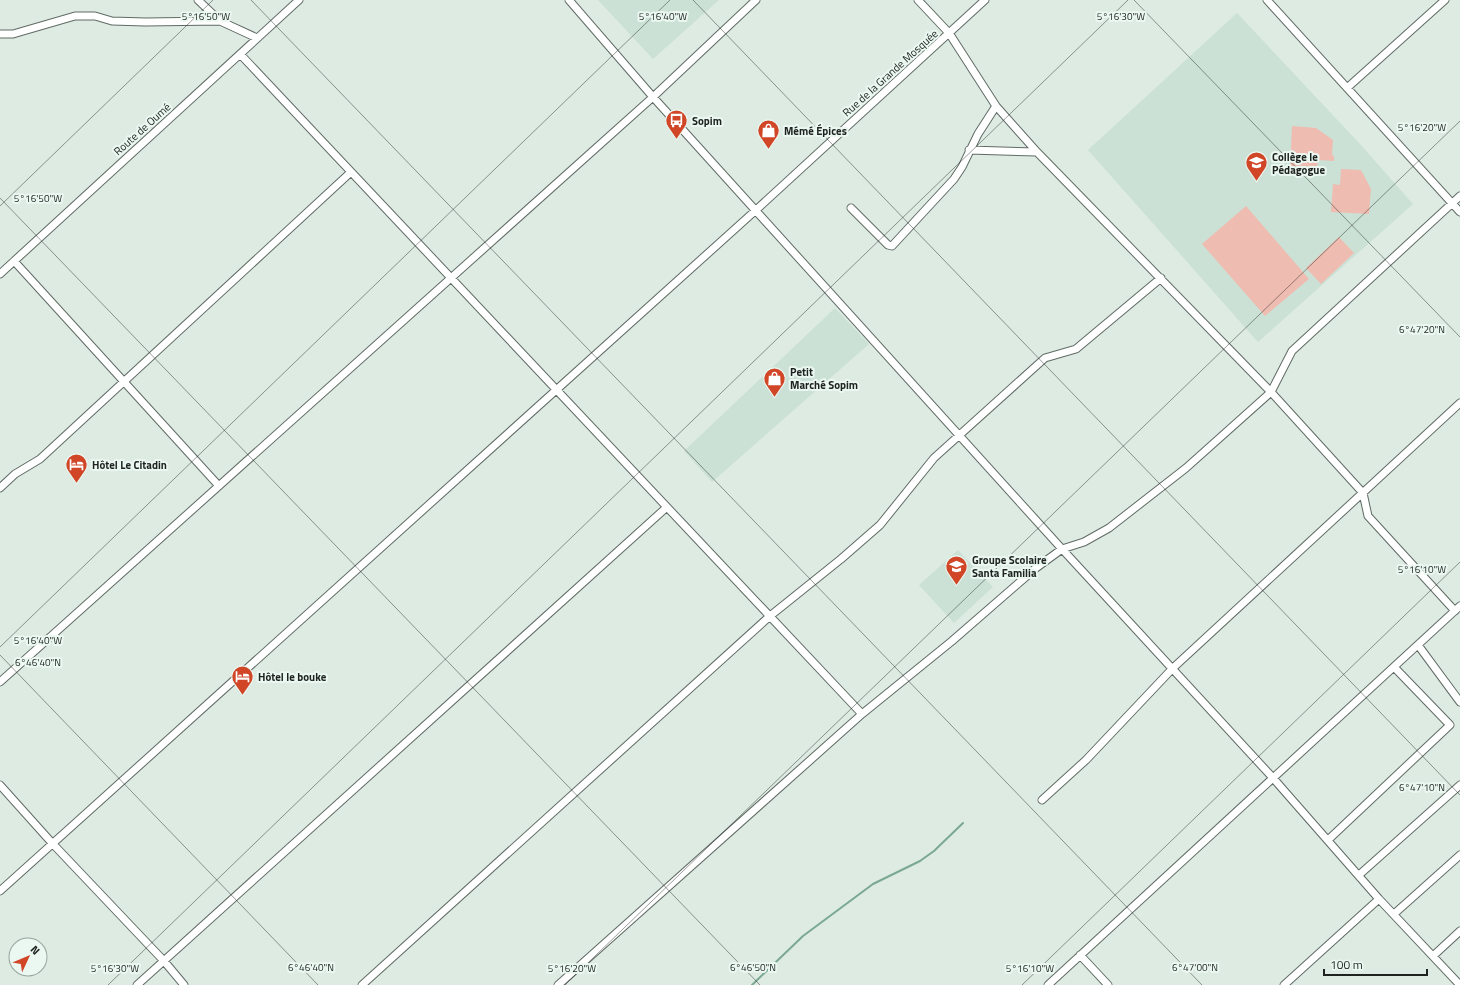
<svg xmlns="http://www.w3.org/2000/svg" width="1460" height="985" font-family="'Titillium Web',sans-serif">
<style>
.built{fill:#cce1d5}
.green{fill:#eebcb0}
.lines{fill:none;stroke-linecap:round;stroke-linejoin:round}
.stream{stroke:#7aa891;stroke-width:2}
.minor-casing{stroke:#606b65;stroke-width:9}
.minor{stroke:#fff;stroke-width:7}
.ticks{fill:none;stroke:#1e2320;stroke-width:1;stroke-opacity:0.45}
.labels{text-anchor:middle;stroke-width:4;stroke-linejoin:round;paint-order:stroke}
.street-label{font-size:11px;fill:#1e2320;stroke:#ebf8f1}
.poi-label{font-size:11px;font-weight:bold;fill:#1e2320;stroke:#ebf8f1;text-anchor:start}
.ticks-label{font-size:10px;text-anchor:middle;fill:#1e2320;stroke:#ebf8f1;stroke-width:4;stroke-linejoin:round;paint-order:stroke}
</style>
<rect width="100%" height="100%" fill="#ddebe3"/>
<!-- built -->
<path class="built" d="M598 0H719L653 59Z
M1237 13 1360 144 1413 204 1258 342 1088 150Z
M835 308 869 344 712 482 684 451Z
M958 550 993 587 954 623 919 585Z"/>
<!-- green -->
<path class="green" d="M1292 126 1316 128 1333 140 1332 155 1334 156V161L1318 160 1317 167 1290 166Z
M1341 169 1361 170 1371 189 1369 214 1331 212 1333 184 1340 185Z
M1246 206 1309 279 1265 316 1202 244Z
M1339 237 1354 253 1321 284 1306 268Z"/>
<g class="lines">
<!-- stream -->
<path class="stream" d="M752 985 803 936 873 884 920 861 934 851 963 823"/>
<defs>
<path id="minor" d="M198 0 220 21 257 38
M569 0 653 97 1062 549 1273 778 1379 899 1460 985
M918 0 949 33 996 106 1037 152 1271 392 1363 493 1368 516 1455 611
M1267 0 1460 212
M0 34H13L75 16H95L112 21 145 22 220 21
M240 54 862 714
M1347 88 1445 0
M969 150 1037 152
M851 208 888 245 892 246 954 179 962 167 978 134 996 106
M14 261 219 486
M0 274 299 0
M0 488 15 474 40 459 351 172
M1418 645 1460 702
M0 682 653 97 756 0
M0 785 52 843 164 961 184 985
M1042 800 1086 760 1173 668 1460 403
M1328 840 1450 725 1394 667
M1359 875 1460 785
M0 891 756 210 985 0
M1394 914 1460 855
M1080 955 1108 985
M1433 956 1460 931
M137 985 667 507
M362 985 770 616 841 559 880 525 934 458 1045 358 1076 349 1161 278
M558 985 862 714 952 641 1036 568 1062 549 1084 542 1109 528 1186 468 1271 392 1292 351 1460 196
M1048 985 1460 606
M1284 985 1379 899"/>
</defs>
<!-- minor casing -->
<use href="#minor" class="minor-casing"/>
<!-- minor -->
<use href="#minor" class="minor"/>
</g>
<!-- ticks -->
<path class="ticks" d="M251 0 1202 985M693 0 1460 795M1134 0 1460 337M0 198 760 985M0 206 213 0M0 647 670 0M0 655 318 985M108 985 1128 0M565 985 1460 121M1022 985 1460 562"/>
<!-- icons -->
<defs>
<symbol id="bus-pin" viewBox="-11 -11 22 30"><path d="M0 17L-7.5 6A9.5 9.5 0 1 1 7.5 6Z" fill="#d04627" stroke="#ebf8f1"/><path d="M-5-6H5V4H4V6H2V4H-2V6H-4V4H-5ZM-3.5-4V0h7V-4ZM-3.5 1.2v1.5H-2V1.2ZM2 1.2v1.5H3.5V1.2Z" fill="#fff"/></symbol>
<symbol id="shop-pin" viewBox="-11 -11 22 30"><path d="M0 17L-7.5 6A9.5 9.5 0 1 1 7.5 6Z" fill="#d04627" stroke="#ebf8f1"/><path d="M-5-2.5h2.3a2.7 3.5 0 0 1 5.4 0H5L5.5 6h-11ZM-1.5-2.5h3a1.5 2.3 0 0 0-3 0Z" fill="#fff"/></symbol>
<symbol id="school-pin" viewBox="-11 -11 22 30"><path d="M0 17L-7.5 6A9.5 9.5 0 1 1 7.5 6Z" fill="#d04627" stroke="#ebf8f1"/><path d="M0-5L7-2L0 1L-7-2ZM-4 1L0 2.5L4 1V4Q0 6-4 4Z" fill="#fff"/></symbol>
<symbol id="hotel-pin" viewBox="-11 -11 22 30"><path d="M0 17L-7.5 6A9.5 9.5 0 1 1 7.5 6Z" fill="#d04627" stroke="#ebf8f1"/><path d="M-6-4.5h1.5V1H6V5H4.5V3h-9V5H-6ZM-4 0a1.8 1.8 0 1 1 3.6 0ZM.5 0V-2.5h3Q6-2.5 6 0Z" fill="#fff"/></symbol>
</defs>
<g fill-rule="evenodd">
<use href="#bus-pin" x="664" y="108" width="25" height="34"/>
<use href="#shop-pin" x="756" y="118" width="25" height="34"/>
<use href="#school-pin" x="1244" y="150" width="25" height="34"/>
<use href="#shop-pin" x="762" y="366" width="25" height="34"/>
<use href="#hotel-pin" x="64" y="452" width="25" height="34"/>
<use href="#school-pin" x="944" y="554" width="25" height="34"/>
<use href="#hotel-pin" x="230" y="664" width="25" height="34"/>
</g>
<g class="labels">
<!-- street labels -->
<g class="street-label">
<text transform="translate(890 73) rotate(-42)" y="4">Rue de la Grande Mosquée</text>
<text transform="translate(142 129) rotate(-42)" y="4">Route de Oumé</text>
</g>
<!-- poi labels -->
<g class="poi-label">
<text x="692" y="125">Sopim</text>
<text x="784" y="135">Mémé Épices</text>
<text x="1272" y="161">Collège le<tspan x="1272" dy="13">Pédagogue</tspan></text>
<text x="790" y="376">Petit<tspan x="790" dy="13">Marché Sopim</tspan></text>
<text x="92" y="469">Hôtel Le Citadin</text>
<text x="972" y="564">Groupe Scolaire<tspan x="972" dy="13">Santa Familia</tspan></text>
<text x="258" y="681">Hôtel le bouke</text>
</g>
</g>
<g class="ticks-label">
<text x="206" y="20">5°16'50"W</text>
<text x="663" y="20">5°16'40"W</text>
<text x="1121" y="20">5°16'30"W</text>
<text x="1422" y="131">5°16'20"W</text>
<text x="38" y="202">5°16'50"W</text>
<text x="1422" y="333">6°47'20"N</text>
<text x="1422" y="573">5°16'10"W</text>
<text x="38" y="644">5°16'40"W</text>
<text x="38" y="666">6°46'40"N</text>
<text x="1422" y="791">6°47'10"N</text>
<text x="311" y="971">6°46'40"N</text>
<text x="753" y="971">6°46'50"N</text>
<text x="1195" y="971">6°47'00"N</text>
<text x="115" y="972">5°16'30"W</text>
<text x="572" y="972">5°16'20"W</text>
<text x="1030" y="972">5°16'10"W</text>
</g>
<!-- north arrow -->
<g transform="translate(28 957) rotate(46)"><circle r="19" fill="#ebf8f1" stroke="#99a39d"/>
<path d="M0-3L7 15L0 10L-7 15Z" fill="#d04627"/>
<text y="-6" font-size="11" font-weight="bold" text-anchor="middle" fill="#1e2320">N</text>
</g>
<!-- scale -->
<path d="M1324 969v6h103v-6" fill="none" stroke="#1e2320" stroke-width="2"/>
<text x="1330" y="969" font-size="12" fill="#1e2320" stroke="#ebf8f1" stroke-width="3" paint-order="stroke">100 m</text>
</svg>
